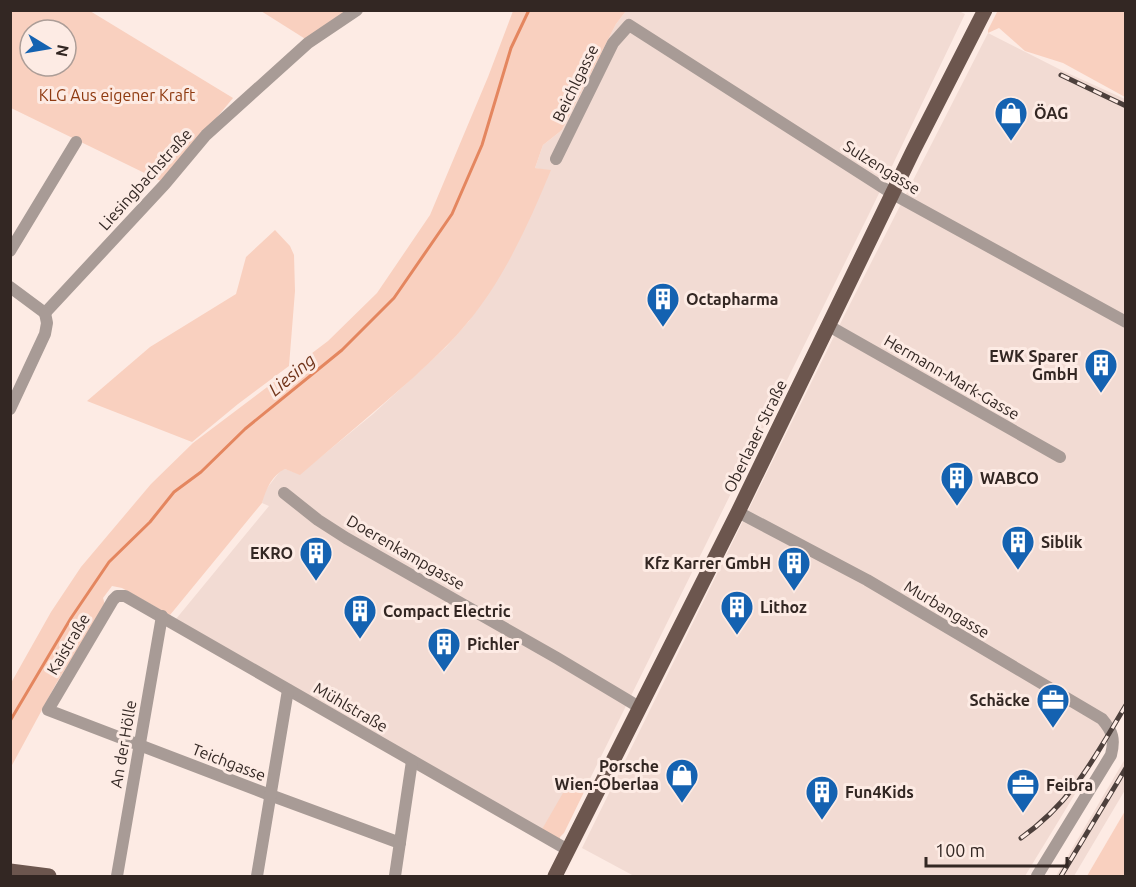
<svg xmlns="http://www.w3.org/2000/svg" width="1136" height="887" font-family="Ubuntu,sans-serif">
  <rect width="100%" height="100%" fill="#fdebe4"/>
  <!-- built -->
  <g fill="#f2dbd3">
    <path d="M957 10 965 14 870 212 582 795 568 786 542 830 176 619 269 506 262 503 264 492 281 470 285 469 300 474 373 414 446 347 469 321 550 171 535 168 543 145 562 130 616 24 626 11Z"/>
    <path d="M988 33 1063 71 1125 99 1124 113 1126 114 1125 712 1025 876H634L582 848 845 314Z"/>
    <path d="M1125 759V790L1074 876H1056Z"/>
  </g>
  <!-- green -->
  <g fill="#f9d0bf" fill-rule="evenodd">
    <path d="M998 10 1125 11V97L1063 63 1025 51 999 28 988 33V30Z"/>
    <path d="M10 11H90L233 98 163 182 11 108ZM30 30H66V66H30Z"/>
    <path d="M261 11H348L307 40Z"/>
    <path d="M513 11H626L616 24 562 130 543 145 535 168 551 170C529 223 505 277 468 322 452 342 433 359 414 377 377 410 338 442 300 475L285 469C272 475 266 489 262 503L170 615 122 588 112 586 103 598 105 605 56 684 11 767V683L51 612 81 567 151 484 193 443 328 341 377 293 430 215 488 77Z"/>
    <path d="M275 230 290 246 294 255 295 291 289 366 238 404 192 442 87 401 150 347 236 294 246 257Z"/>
    <path d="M567 786 585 790 564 833 560 837V839H557L541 831Z"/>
    <path d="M1125 811V876H1087Z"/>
  </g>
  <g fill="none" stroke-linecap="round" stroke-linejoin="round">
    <!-- stream -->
    <path stroke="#e4865f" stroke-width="3" d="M10 721 71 618 109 562 150 522 174 492 201 472 245 429 342 350 394 298 452 214 482 145 511 48 529 10"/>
    <!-- minor -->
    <g stroke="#a89b96" stroke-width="12">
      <path d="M556 159 613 43 629 25 893 194 1126 322"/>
      <path d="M10 251 76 142"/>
      <path d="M10 287 45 313"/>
      <path d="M45 313 165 184 206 135 308 43 357 10"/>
      <path d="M829 326 1060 457"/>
      <path d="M10 409 45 334 47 323 45 313"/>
      <path d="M284 493 318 520 346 538 557 658 639 707"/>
      <path d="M738 512 867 580 1102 719C1113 732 1115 739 1111 755L1037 876"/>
      <path d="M400 843 270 795 48 710 113 600 117 596H125L568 850"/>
      <path d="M117 876 162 616"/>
      <path d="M257 876 288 690"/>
      <path d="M395 876 412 761"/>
    </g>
    <!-- major -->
    <g stroke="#6c564e" stroke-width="15">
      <path d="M10 871 49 876"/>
      <path d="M555 876 738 512 913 151 985 10"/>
    </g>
    <!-- rail casing -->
    <g stroke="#4d403c" stroke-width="5">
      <g id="rail">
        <path d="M1061 75 1126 106"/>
        <path d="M1021 838C1073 801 1094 758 1126 705"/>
        <path d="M1061 876 1126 768"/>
      </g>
    </g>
    <!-- rail -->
    <use href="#rail" stroke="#fdebe4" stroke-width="3" stroke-dasharray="9" stroke-linecap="butt"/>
  </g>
  <!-- icons -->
  <defs>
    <g id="shop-pin" transform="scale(1.725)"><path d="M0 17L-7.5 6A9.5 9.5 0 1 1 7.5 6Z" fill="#1462b1" stroke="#fdebe4"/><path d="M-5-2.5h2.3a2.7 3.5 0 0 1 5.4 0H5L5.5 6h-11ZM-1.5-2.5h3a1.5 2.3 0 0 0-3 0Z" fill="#fff"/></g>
    <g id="building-pin" transform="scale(1.725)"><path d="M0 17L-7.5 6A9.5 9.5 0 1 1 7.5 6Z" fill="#1462b1" stroke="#fdebe4"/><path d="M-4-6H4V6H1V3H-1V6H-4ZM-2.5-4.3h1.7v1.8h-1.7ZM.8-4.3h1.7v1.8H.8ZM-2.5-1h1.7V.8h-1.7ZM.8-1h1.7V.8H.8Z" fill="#fff"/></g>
    <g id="office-pin" transform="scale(1.725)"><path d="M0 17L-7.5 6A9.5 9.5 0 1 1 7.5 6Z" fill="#1462b1" stroke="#fdebe4"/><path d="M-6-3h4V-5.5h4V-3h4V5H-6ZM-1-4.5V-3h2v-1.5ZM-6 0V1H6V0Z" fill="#fff"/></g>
  </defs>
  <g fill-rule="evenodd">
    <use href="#shop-pin" x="1011" y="113"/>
    <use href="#building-pin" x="663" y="299"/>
    <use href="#building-pin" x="1101" y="365"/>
    <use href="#building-pin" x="957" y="478"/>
    <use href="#building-pin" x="1018" y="542"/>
    <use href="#building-pin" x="316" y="553"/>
    <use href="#building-pin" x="794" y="563"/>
    <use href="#building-pin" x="737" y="607"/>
    <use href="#building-pin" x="360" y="611"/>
    <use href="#building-pin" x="444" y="644"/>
    <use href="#office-pin" x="1053" y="700"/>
    <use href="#shop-pin" x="682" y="775"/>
    <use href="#office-pin" x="1023" y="785"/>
    <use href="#building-pin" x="822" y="792"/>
  </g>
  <g text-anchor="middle" stroke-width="6" stroke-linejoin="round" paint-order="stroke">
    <!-- street labels -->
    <g font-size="16" fill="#332723" stroke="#fdebe4">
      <text transform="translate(575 83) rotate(-64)" y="6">Beichlgasse</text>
      <text transform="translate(882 167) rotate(32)" y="6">Sulzengasse</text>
      <text transform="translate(145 179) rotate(-48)" y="6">Liesingbachstraße</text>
      <text transform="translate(952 377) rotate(30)" y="6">Hermann-Mark-Gasse</text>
      <text transform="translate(755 436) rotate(-64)" y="6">Oberlaaer Straße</text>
      <text transform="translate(406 552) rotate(30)" y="6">Doerenkampgasse</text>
      <text transform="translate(947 609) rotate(31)" y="6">Murbangasse</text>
      <text transform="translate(68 644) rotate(-59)" y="6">Kaistraße</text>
      <text transform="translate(351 707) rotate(30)" y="6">Mühlstraße</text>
      <text transform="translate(123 744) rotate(-80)" y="6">An der Hölle</text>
      <text transform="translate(229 762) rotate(21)" y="6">Teichgasse</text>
    </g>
    <!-- park labels -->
    <g font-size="16" fill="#8f3a10" stroke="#fdebe4">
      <text x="117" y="101">KLG Aus eigener Kraft</text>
    </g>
    <!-- poi labels -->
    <g font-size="16" font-weight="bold" fill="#332723" stroke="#fdebe4" text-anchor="start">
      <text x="1034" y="119">ÖAG</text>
      <text x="686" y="305">Octapharma</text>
      <text x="1078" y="362" text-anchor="end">EWK Sparer<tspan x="1078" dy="18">GmbH</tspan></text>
      <text x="980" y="484">WABCO</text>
      <text x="1041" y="548">Siblik</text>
      <text x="293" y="559" text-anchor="end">EKRO</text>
      <text x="771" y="569" text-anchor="end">Kfz Karrer GmbH</text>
      <text x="760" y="613">Lithoz</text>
      <text x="383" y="617">Compact Electric</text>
      <text x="467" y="650">Pichler</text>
      <text x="1030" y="706" text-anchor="end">Schäcke</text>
      <text x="659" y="772" text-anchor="end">Porsche<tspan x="659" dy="18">Wien-Oberlaa</tspan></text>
      <text x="1046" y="791">Feibra</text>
      <text x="845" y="798">Fun4Kids</text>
    </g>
    <!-- water labels -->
    <g font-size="18" font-style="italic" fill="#71341a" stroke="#fdebe4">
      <text transform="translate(292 375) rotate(-40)" y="6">Liesing</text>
    </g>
  </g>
  <!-- border -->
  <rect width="1136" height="887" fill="none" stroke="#332723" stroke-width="24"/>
  <!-- north arrow -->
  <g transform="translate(48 48) rotate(101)"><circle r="28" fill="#fdebe4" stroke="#ac9d97" stroke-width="1.5"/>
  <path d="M0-4.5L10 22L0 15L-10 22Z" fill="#1462b1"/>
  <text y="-9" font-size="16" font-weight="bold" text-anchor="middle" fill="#332723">N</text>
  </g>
  <!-- scale -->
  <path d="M926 857v9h141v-9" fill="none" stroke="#332723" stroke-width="3"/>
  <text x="935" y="857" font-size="18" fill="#332723" stroke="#fdebe4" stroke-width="4.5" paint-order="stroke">100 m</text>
</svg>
